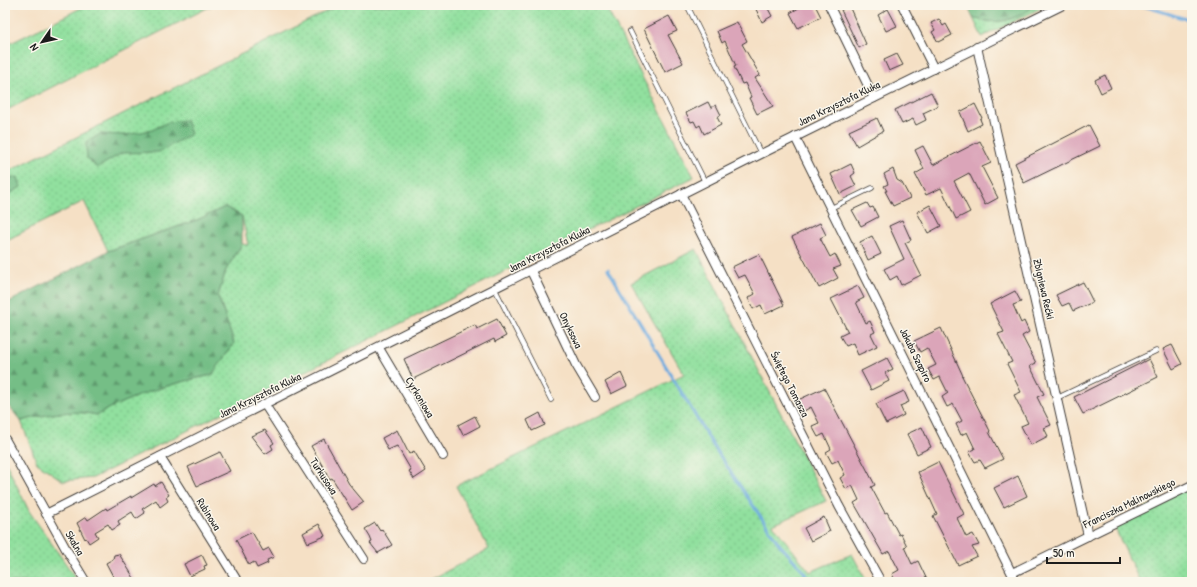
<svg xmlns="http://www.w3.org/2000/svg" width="1197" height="587" font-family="'Patrick Hand',sans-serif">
  <defs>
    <pattern id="grass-dots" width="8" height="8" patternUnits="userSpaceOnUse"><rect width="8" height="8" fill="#91e09f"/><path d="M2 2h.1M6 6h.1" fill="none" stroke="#7cc088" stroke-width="1.8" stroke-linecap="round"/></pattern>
    <pattern id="forest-firs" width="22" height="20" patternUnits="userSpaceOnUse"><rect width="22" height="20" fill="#74be86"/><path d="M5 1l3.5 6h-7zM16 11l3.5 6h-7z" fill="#5e9a6d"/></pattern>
  </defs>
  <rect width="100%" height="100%" fill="#fbf7ec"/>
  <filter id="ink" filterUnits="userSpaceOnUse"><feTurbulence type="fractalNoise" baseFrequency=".025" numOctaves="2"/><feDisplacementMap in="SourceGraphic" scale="8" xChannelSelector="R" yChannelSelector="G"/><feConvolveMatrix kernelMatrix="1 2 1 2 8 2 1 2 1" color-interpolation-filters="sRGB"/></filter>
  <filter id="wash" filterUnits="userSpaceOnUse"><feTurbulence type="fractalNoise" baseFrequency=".012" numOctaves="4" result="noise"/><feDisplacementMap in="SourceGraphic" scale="16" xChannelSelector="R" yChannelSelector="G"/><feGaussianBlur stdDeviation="0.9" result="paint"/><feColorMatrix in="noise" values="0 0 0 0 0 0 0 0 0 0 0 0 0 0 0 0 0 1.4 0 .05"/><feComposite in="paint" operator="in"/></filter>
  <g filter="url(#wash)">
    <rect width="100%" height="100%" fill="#f5e0c5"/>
    <!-- grass -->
    <g fill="url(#grass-dots)" stroke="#567e5e">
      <path d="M87 5H213L5 111V46Z"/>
      <path d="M339 5H605L694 177 93 478 63 481 37 463 21 421C49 414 69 409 97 415 133 395 172 383 212 375L234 343 218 296 226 270 242 244 248 245 242 216 225 207 197 220 108 251 84 201 5 241V173Z"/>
      <path d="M1037 5H1047L982 37 973 18C1000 26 1014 20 1037 5Z"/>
      <path d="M696 249 826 501 773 525 810 572 852 554 867 582H426L489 549 456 486 684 374 631 283Z"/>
      <path d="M5 461 29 511 75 577 64 582H5Z"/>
      <path d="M1192 485V582H1140L1113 524Z"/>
    </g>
    <!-- forest -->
    <g fill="url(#forest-firs)" stroke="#486d51">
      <path d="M967 5H1037C1014 20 999 26 973 18Z"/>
      <path d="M186 120 191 134 159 152 122 153 97 168 87 158 86 143 100 134 125 135 152 130 168 122Z"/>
      <path d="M18 177 21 187 5 197V179Z"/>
      <path d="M225 207 242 216V244L226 270 218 296 234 343 212 375C172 383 133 395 97 415 69 409 49 414 21 421L5 402V304L108 251 197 220Z"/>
    </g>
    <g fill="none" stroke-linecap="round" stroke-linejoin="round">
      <!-- stream -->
      <g stroke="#6caadf" stroke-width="3">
        <path d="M1141 5 1192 21"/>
        <path d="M608 269 714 447 779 544 802 569 810 582"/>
      </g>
    </g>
    <g id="blocks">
      <!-- building -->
      <g fill="#dba5b9">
        <path d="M754 5H766L772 16 762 22Z"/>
        <path d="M804 5H815L821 17 798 28 790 13Z"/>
        <path d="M849 6 866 44 859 48 841 10Z"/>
        <path d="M888 9 897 26 886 31 878 15Z"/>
        <path d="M669 16 677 31 668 35 683 63 665 72 644 29Z"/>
        <path d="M939 19 943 26 946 24 952 35 938 42 932 32 935 30 931 23Z"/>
        <path d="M737 22 747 41 742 44 760 75 755 78 773 106 757 114 749 98 751 97 745 83 742 84 734 67 736 66 725 41 722 43 717 31Z"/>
        <path d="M897 54 903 65 889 71 884 60Z"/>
        <path d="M1105 75 1111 88 1101 93 1095 80Z"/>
        <path d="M931 92 938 106 923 113 926 120 916 125 913 119 902 124 895 110Z"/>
        <path d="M708 102 711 108 716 105 721 115 717 117 721 125 704 134 700 125 697 127 694 121 691 122 686 113Z"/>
        <path d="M975 104 982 118 980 119 982 124 968 131 960 112Z"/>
        <path d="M877 118 883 131 857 146 849 131Z"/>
        <path d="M1089 125 1100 146 1024 183 1015 163Z"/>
        <path d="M980 141 991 163 982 167 998 198 985 205 969 173 954 181 970 212 956 219 941 188 926 195 915 174 924 169 915 150 923 146 933 165Z"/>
        <path d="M851 164 855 173 851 176 856 186 840 194 831 174Z"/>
        <path d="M893 169 897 180 902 183 910 198 893 206 885 191H887L884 186 888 184 884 174Z"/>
        <path d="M867 203 870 208 873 207 878 217 861 226 852 210Z"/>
        <path d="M930 205 941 226 928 233 917 212Z"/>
        <path d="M902 220 911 240 905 243 921 275 901 285 897 276 890 280 884 269 904 259 889 226Z"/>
        <path d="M820 223 826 235 820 238 830 257 835 254 841 266 833 269 838 278 819 288 792 237Z"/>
        <path d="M872 236 881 254 868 260 860 242Z"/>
        <path d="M759 254 784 305 765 314 761 305 753 309 748 298 755 294 745 275 738 278 732 267Z"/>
        <path d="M1083 282 1093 302 1073 311 1069 303 1062 306 1056 295Z"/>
        <path d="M858 286 864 298 856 302 866 323 870 321 875 332 871 334 877 346 858 355 853 343 846 346 840 336 848 332 831 299Z"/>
        <path d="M1015 291 1021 302 1013 305 1021 323 1024 321 1029 332 1022 336 1036 363 1030 366 1044 394 1037 397 1051 425 1044 428 1048 436 1031 445 1021 426 1028 423 1014 395 1021 392 1007 364 1012 362 998 334 1004 332 990 304Z"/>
        <path d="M497 319 506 336 495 342 494 339 413 379 404 359 475 325 477 329Z"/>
        <path d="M941 328 963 376H962L990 431 989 432 1003 459 985 468 980 460 975 462 969 452 975 449 967 432 961 435 956 424 962 421 953 404 947 407 942 397 948 393 940 377 934 380 928 369 936 365 927 348 920 352 914 341Z"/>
        <path d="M1172 345 1182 364 1173 369 1163 349Z"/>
        <path d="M887 358 893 369 885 373 889 381 871 390 861 371Z"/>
        <path d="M1149 359 1158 377 1083 414 1074 397Z"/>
        <path d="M621 373 627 386 611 394 605 382Z"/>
        <path d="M824 388 875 485 871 487 885 513 887 512 899 535 901 534 907 546 904 547 912 564 918 561 928 582H896L892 574 899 570 889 551 883 554 854 503 859 500 852 485 846 489 840 478 845 475 838 460 832 463 826 452 831 449 824 434 818 437 812 426 819 423 811 407 804 411 798 400Z"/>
        <path d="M904 391 909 402 900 406 904 415 886 424 876 404Z"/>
        <path d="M540 413 545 425 532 431 527 420Z"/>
        <path d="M475 416 480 426 463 435 458 425Z"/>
        <path d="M922 427 931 447 917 454 907 434Z"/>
        <path d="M265 430 274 443 271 445 273 449 265 454 251 436Z"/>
        <path d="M397 430 409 454 414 451 426 471 414 479 409 471 411 470 397 446 388 450 382 438Z"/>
        <path d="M324 439 349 484 364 502 352 510 332 478 330 479 311 446Z"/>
        <path d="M220 452 230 471 197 486 188 467Z"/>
        <path d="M938 462 964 514 957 518 966 537 973 534 979 545 972 547 977 556 958 565 933 516 937 514 918 472Z"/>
        <path d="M1018 476 1027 496 1004 507 994 488Z"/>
        <path d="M161 482 169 495 166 497 168 501 160 507 156 500 142 509 145 513 136 519 132 512 118 521 120 525 112 530 108 524 95 532 98 537 89 543 86 538 85 539 77 523 86 517 88 520 106 508 107 510 131 496V498L154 484 155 486Z"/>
        <path d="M824 517 830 531 811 541 804 528Z"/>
        <path d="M375 523 380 531 382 529 392 545 378 553 370 543 372 542 370 537 365 529Z"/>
        <path d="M319 524 325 536 308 543 303 533Z"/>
        <path d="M252 532 263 551 269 548 274 557 267 560 268 563 257 568 254 562 249 565 236 540Z"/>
        <path d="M119 554 134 578 127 582H116L106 563 113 559 114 555Z"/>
        <path d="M202 555 207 565 204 566 205 569 190 576 184 564Z"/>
      </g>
    </g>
  </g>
  <g filter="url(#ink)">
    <use href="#blocks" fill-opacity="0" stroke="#3d3935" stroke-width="1"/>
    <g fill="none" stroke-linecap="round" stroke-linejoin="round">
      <!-- service casing -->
      <g stroke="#3d3935" stroke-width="5.5">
        <g id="service">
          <path d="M687 5 761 154"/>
          <path d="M630 31 705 182"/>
          <path d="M831 208 872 188"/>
          <path d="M495 289 551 400"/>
          <path d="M1057 398 1156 351"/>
        </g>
      </g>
      <!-- minor casing -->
      <g stroke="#3d3935" stroke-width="10">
        <g id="minor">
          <path d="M829 5 874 98"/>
          <path d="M902 5 934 69"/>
          <path d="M977 47 1088 536"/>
          <path d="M795 137 1016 582"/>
          <path d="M681 194 839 506 881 582"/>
          <path d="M531 271 576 365 595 397"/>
          <path d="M379 348 443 456"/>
          <path d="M265 405 364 559"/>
          <path d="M5 439 66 549 86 582"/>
          <path d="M160 457 238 582"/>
          <path d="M46 514 761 154 1063 5"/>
          <path d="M1012 573 1192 485"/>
        </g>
      </g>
      <!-- service -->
      <use href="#service" stroke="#fff" stroke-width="4"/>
      <!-- minor -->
      <use href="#minor" stroke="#fff" stroke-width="8"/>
    </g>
  </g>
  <g text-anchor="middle" stroke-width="3" stroke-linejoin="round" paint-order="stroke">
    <!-- street labels -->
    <g font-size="11" fill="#1c1c1c" stroke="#fbf7ec">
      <text transform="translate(839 103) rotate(-26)" y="4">Jana Krzysztofa Kluka</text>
      <text transform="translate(549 249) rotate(-27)" y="4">Jana Krzysztofa Kluka</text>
      <text transform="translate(1044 289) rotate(77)" y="4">Zbigniewa Rećki</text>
      <text transform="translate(571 330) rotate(64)" y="4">Onyksowa</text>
      <text transform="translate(916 355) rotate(64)" y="4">Jakuba Szapiro</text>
      <text transform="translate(790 384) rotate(63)" y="4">Świętego Tomasza</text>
      <text transform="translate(260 395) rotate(-26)" y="4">Jana Krzysztofa Kluka</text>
      <text transform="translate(420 397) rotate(59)" y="4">Cyrkoniowa</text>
      <text transform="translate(324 476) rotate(57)" y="4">Turkusowa</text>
      <text transform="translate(1129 503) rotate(-26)" y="4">Franciszka Malinowskiego</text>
      <text transform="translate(209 514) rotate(58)" y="4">Rubinowa</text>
      <text transform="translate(75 543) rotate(60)" y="4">Skalna</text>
    </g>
  </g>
  <!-- margin -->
  <rect width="1197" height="587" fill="none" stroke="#fbf7ec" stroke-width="20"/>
  <!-- north arrow -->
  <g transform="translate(42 42) rotate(236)" stroke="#fbf7ec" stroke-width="3" paint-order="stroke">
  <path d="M0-3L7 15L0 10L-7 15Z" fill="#1c1c1c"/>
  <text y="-6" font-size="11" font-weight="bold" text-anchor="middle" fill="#1c1c1c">N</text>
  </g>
  <!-- scale -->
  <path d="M1047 557v6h73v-6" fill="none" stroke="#1c1c1c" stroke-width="2"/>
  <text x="1053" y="557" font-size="12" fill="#1c1c1c" stroke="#fbf7ec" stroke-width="3" paint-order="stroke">50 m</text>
</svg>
